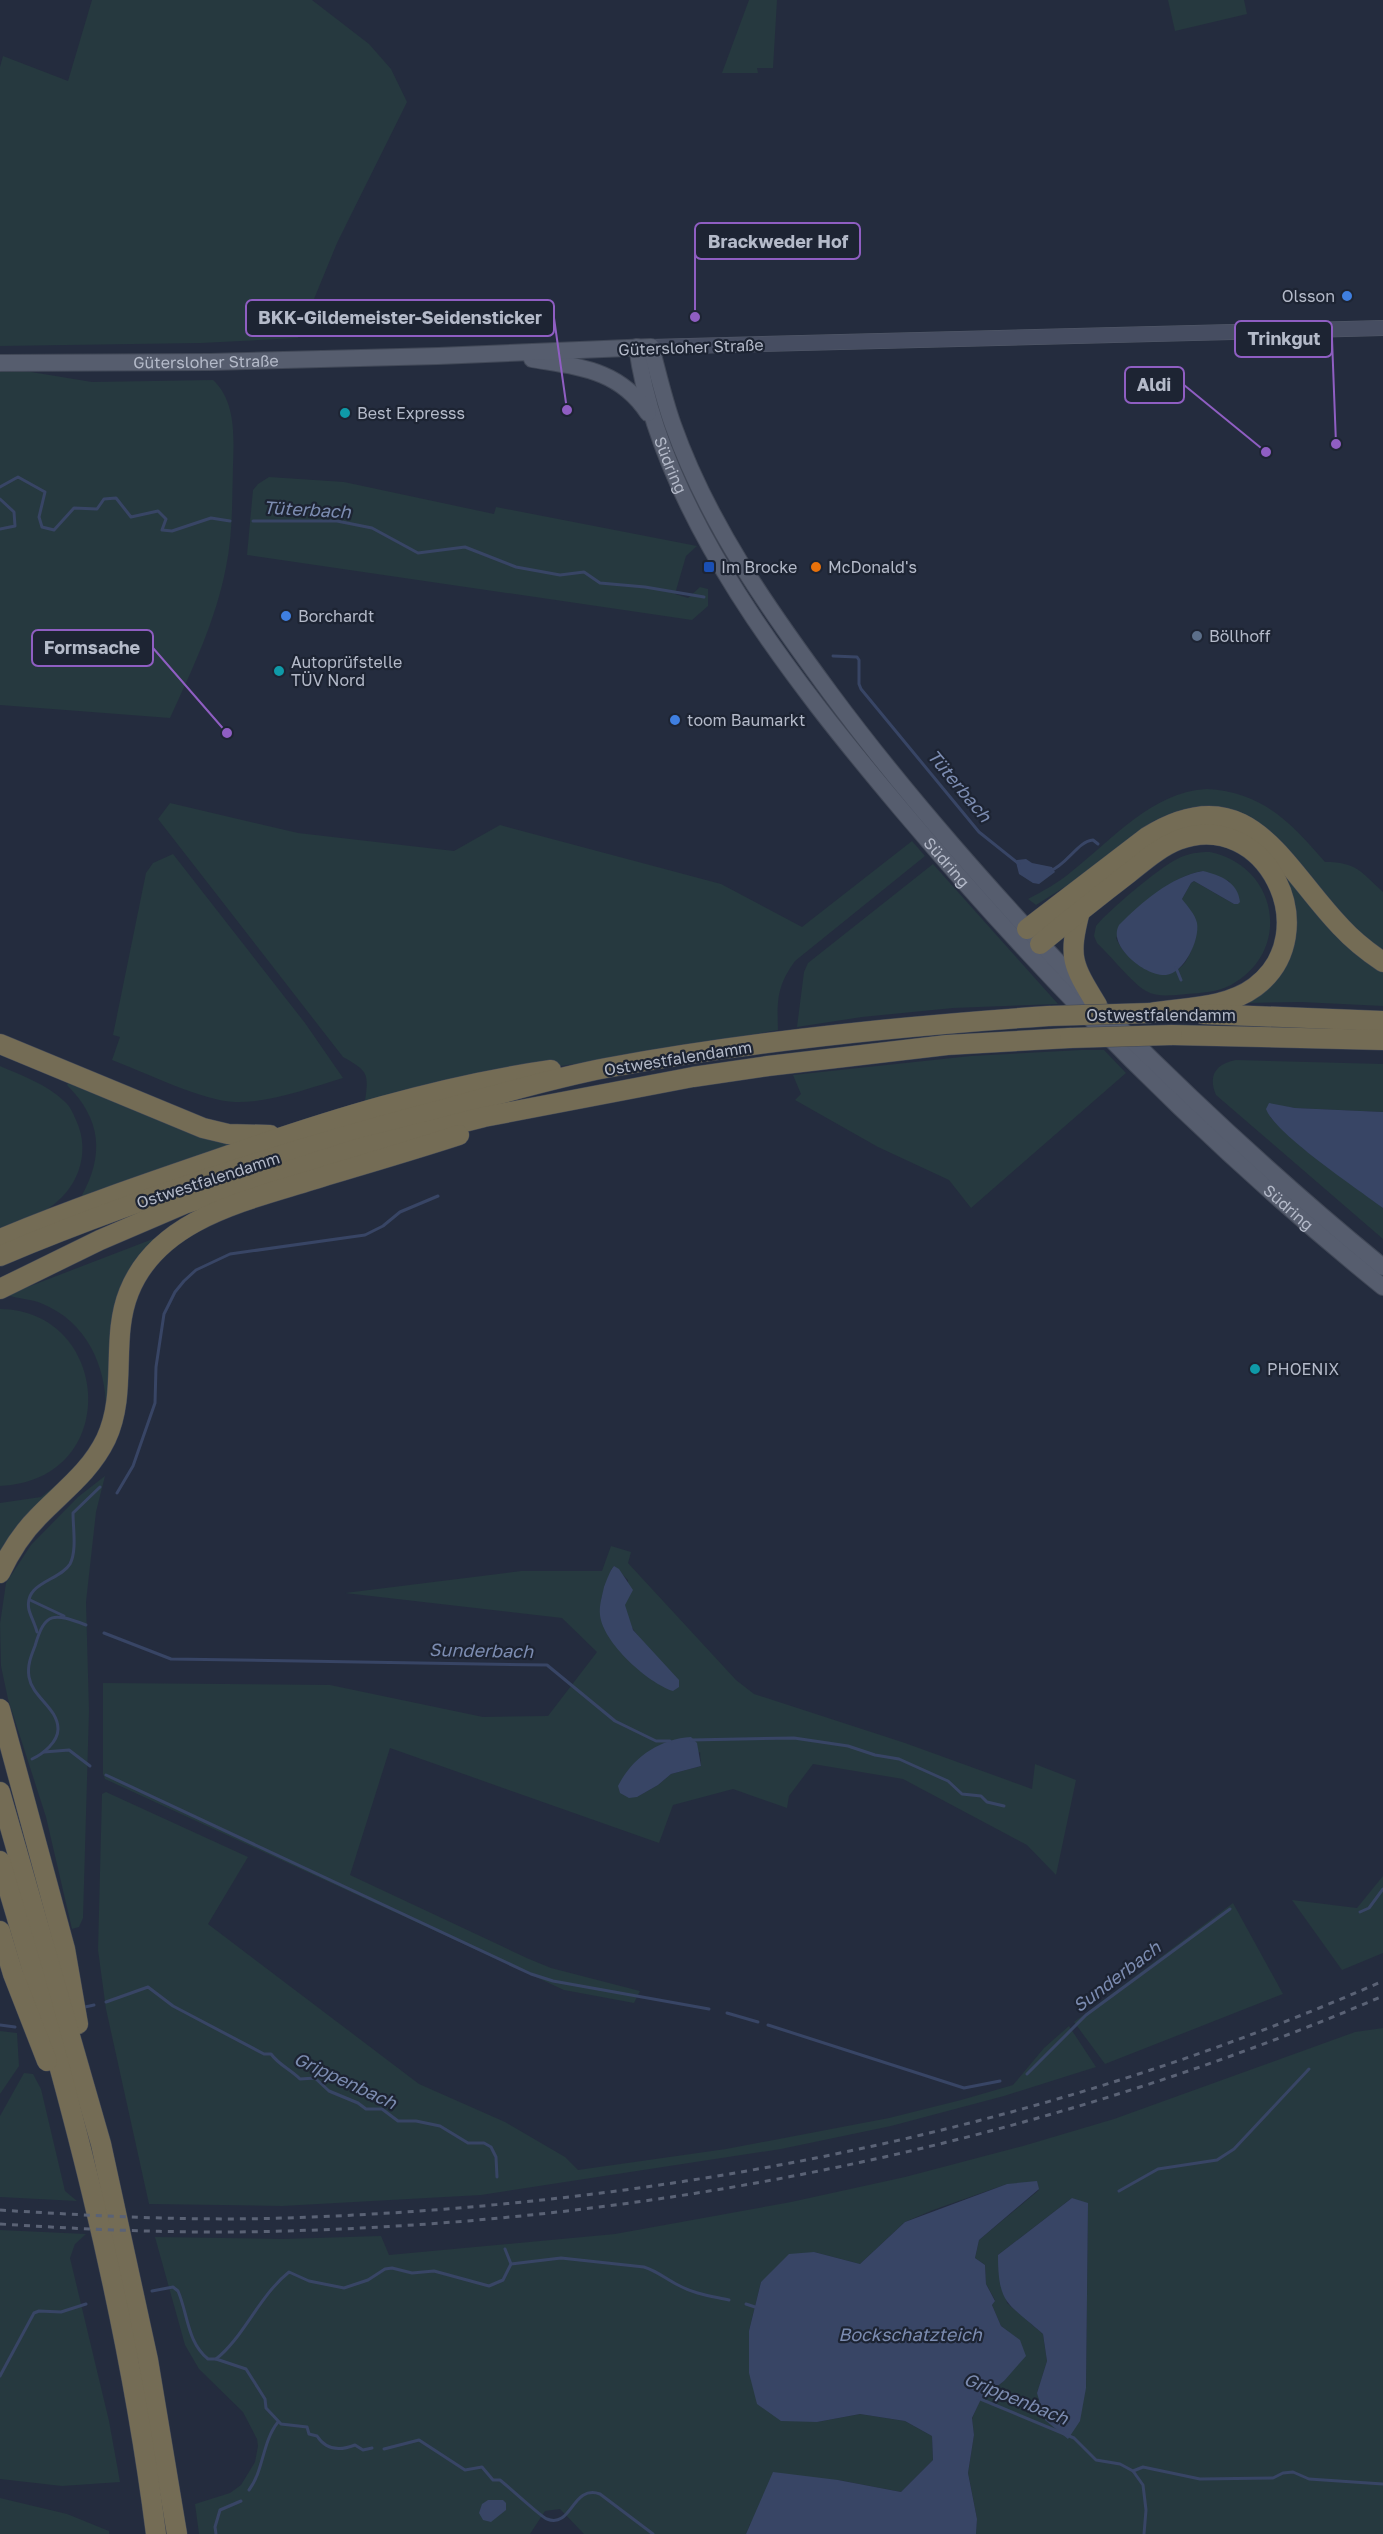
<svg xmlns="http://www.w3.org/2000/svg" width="1383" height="2534" font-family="'Golos Text',sans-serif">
  <rect width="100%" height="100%" fill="#242c3e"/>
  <!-- green -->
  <g fill="#26393f" fill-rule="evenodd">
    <path d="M92 0H312L369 44 391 69 407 102 337 243 298 338 201 343 0 346V67L3 56 68 81Z"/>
    <path d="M749 0H777L773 68H757L758 73H722Z"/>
    <path d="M1168 0H1244L1247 14 1175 31Z"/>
    <path d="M0 371H25L92 382 213 380C236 401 234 437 233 466 232 500 233 534 226 567 216 620 192 670 170 718L0 705Z"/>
    <path d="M269 477 344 482 494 514 496 507 697 546 686 556 675 594 688 598 700 587 708 589V606L692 620 247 555 253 490 258 484Z"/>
    <path d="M1207 789C1263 792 1291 823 1325 862 1357 862 1361 872 1383 892V953C1365 938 1348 923 1333 905 1280 841 1243 773 1150 823L1079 878 1036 905 1028 899C1043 891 1058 883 1071 872 1112 840 1151 792 1207 789Z"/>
    <path d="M170 803 298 833 454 851 500 825 721 884 802 927 912 841 925 856 795 961C777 986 777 1000 778 1030L624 1057 434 1084 365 1101C369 1073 368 1071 343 1057L158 819Z"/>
    <path d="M1210 852C1278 866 1293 951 1231 985 1218 992 1201 993 1187 994 1174 995 1158 998 1146 991 1132 983 1110 955 1097 943L1094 936 1096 926C1110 909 1159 868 1177 859 1188 853 1199 852 1210 852ZM1202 871 1229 881 1234 904 1194 881 1191 883 1182 899 1197 929C1195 941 1189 965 1176 970 1153 981 1125 959 1116 938 1140 909 1163 879 1202 871Z"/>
    <path d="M173 854 305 1023 343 1078C309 1088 271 1103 235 1102 203 1101 144 1072 112 1060L120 1037 113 1035 146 873 153 863Z"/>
    <path d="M933 864 1058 1004 953 1008 862 1017 797 1027 804 972 808 963Z"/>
    <path d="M1277 866 1362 956 1383 972V1006L1301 1002 1248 1003 1272 983 1283 967Z"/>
    <path d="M1081 1050H1104L1126 1073 971 1208 949 1180 878 1147 795 1100 801 1094 793 1075 971 1056Z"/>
    <path d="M1236 1060 1383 1064V1112L1295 1108 1274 1105 1270 1117 1304 1149 1383 1208V1239L1216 1095C1208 1076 1215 1064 1236 1060Z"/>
    <path d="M0 1066C23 1076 46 1084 64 1101 70 1106 73 1113 76 1120 92 1154 77 1191 46 1210 32 1219 15 1224 0 1231Z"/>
    <path d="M68 1083 179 1128 235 1144 81 1197C105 1155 101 1119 67 1085Z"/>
    <path d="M158 1237 143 1256 106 1409C106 1365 86 1322 43 1304 32 1299 19 1299 7 1295Z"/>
    <path d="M0 1309C111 1310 124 1480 0 1486Z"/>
    <path d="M105 1476 96 1512 86 1602 89 1711 83 1918 79 1927 72 1929 46 1817 8 1699 1 1666 0 1624 6 1583 31 1545 78 1497Z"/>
    <path d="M60 1482 0 1557V1503L41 1497Z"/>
    <path d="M611 1546 631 1552 628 1563 736 1680 754 1694 905 1743 1032 1789 1035 1764 1076 1780 1056 1875 1027 1845 903 1779 813 1764 789 1796 787 1808 733 1789 673 1805 659 1843 390 1748 350 1875 529 1959 551 1968 640 1991 634 2003 564 1990 105 1779 103 1774V1683L330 1685 483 1717 548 1716 597 1652 562 1618 345 1593 521 1571H602ZM614 1566 628 1580C628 1589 626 1597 625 1605 624 1620 636 1634 645 1644L601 1599 611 1570ZM700 1752 701 1766 671 1774 658 1785 637 1797Z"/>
    <path d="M106 1792 248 1857 208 1924 419 2084 505 2122 565 2157 578 2170 726 2149 889 2118 961 2100 1013 2085 1044 2048 1069 2026 1096 2067 1004 2096 891 2126 781 2149 481 2195 282 2206 149 2204 106 2009 98 1950 102 1794Z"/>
    <path d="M1383 1876V1953L1342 1970 1292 1900 1357 1908Z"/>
    <path d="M1233 1903 1283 1994 1105 2064 1074 2022Z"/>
    <path d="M1383 2028V2534H976L977 2519 968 2473 974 2435 972 2419 980 2399 1004 2381 1019 2340 1001 2326 992 2305 995 2300 986 2284 985 2265 975 2258 979 2240 1039 2190 1007 2184 933 2210 905 2222 860 2264 814 2252 761 2282 749 2331V2373L817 2422 860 2414 905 2421 932 2436 933 2460 901 2492 838 2480 750 2524 746 2534H584L560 2509 545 2511 530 2534H199L195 2504 230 2493 241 2485 255 2462 258 2446 257 2439 243 2412 199 2369 185 2345 155 2237 282 2239 381 2236 389 2255 615 2234 791 2202 905 2177 1023 2146 1114 2119 1355 2032ZM1072 2198 1088 2204 1086 2388 1037 2393 1047 2361 1043 2334 1007 2303 998 2255Z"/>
    <path d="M0 2031 17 2033 19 2066 0 2094Z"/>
    <path d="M24 2073 33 2074 41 2089 65 2191 77 2201 0 2197V2116Z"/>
    <path d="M0 2230 86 2234 75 2244 70 2258 109 2421 120 2482 62 2486 0 2479Z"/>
    <path d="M0 2498 67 2514 109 2531V2534H0Z"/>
  </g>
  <!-- water -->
  <g fill="#384565">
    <path d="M1026 859 1032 863 1052 867 1055 872 1039 884 1033 883 1019 874 1016 862 1017 860Z"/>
    <path d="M1203 871C1220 875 1238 882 1240 902L1238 904H1234L1194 881 1191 883 1182 899C1188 907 1195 914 1197 923 1200 940 1184 973 1166 975 1146 977 1107 946 1119 925 1142 902 1170 877 1203 871Z"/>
    <path d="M1269 1103 1295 1108 1383 1112V1208C1358 1189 1275 1134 1266 1109Z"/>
    <path d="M614 1566 619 1569 633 1590 625 1605 633 1630 679 1680V1687L673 1691C648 1683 603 1643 600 1615 599 1606 602 1596 604 1587 607 1580 609 1572 614 1566Z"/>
    <path d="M691 1737 697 1743 701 1766 671 1774 658 1785 637 1797 629 1798 620 1793 618 1786C632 1758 659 1739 691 1737Z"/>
    <path d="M1037 2181 1039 2189 979 2240 975 2258 985 2265 986 2284 995 2301 992 2305 1001 2326 1020 2340 1026 2356 1004 2381 981 2399 972 2418 974 2435 968 2473 977 2519 976 2534H746L773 2472 838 2480 901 2492 933 2460 932 2436 905 2421 860 2414 817 2422 781 2421 757 2404 749 2373V2331L761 2282 789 2254 814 2252 860 2264 905 2222 1007 2184Z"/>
    <path d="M1072 2198 1088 2203 1086 2388 1080 2421 1068 2439 1045 2420 1037 2393 1047 2361 1043 2334C1008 2303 998 2305 998 2255Z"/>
    <path d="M488 2500H503L506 2503V2510L491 2522 483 2520 479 2513 482 2504Z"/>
  </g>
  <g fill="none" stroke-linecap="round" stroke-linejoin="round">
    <!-- stream -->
    <g stroke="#384565" stroke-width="3">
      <path d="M0 487 18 477 45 492 39 517 42 527 54 530 74 508 97 509 104 499 116 498 131 517 158 511 166 519 162 530 172 531 211 518 230 521"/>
      <path d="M0 499 14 512 15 526 0 529"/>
      <path d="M253 521H337L372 528 418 553 465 547 516 567 560 575 584 572 600 583 645 587 704 597"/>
      <path d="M833 656 857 657 859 660V684L861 689 979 832 1019 864"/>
      <path d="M1050 871C1067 865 1078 841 1093 840L1098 844"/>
      <path d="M1176 968 1181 980"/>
      <path d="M117 1493 133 1466 155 1403 156 1367 164 1314 175 1292 184 1281 196 1270 230 1254 365 1235 383 1226 400 1212 438 1196"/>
      <path d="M30 1600 64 1616"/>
      <path d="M37 1632C35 1624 31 1617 29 1610 23 1582 60 1581 70 1564 77 1551 73 1528 73 1513L100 1487"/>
      <path d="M104 1633 171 1659 547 1665 615 1721 656 1741H670"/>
      <path d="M691 1740 794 1738 848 1746 875 1755 899 1759 948 1781 962 1794 981 1796 987 1802 1004 1806"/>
      <path d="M44 1752 69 1750 90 1766"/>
      <path d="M32 1759C43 1754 58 1742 58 1729 58 1708 32 1697 29 1677 27 1666 31 1656 35 1646 45 1611 54 1613 86 1625"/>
      <path d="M106 1775 531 1974 553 1981 709 2009"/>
      <path d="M1360 1912 1369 1908 1383 1889"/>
      <path d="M106 2002 148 1987 173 2006 264 2054H271C279 2065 290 2069 300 2079L315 2078 329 2091 358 2103 366 2109H382L398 2121H416L440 2126 468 2143H484L491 2147 496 2157 497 2177"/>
      <path d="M85 2007 94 2005"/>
      <path d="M727 2013 758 2022"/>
      <path d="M0 2025 15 2027"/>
      <path d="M768 2025 964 2088 1000 2081"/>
      <path d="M1027 2074 1086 2015 1230 1909"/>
      <path d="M1119 2191 1158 2169 1217 2160 1234 2149 1309 2069"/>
      <path d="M505 2249 511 2264 561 2258 644 2267C657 2271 666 2279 678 2285 694 2294 711 2296 729 2300"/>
      <path d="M152 2291 173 2287 178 2291C188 2314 187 2342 208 2359H216L246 2369 265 2399 266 2408 281 2424 307 2427 309 2434 317 2436C326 2450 340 2451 355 2445L363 2450 372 2448"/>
      <path d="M746 2304 755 2307"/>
      <path d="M216 2359C244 2337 259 2296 289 2272L309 2281 344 2288 368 2280 385 2269 392 2268 412 2273 434 2271 489 2286 503 2280 511 2264"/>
      <path d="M0 2376 34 2313 39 2311 61 2312 86 2304"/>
      <path d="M978 2398 1074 2438 1096 2460 1120 2464 1133 2471 1143 2485 1146 2510 1144 2534"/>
      <path d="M384 2449 419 2440 465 2470 482 2467 493 2480H500C508 2486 542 2518 547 2519 572 2529 572 2484 600 2494L653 2534"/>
      <path d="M1133 2471 1143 2467 1200 2479 1273 2478 1283 2473 1293 2472 1309 2479 1383 2484"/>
      <path d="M249 2490C264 2470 262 2442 278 2422"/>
      <path d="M216 2534 215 2527 220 2510 241 2501"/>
    </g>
    <!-- secondary casing -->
    <g stroke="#535a69" stroke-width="16">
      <path id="secondary" d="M651 347 1383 328"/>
    </g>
    <!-- primary casing -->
    <g stroke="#414857" stroke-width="18">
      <g id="primary">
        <path id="s1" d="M637 347C660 514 795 683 901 809 1049 984 1205 1143 1383 1287"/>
        <path d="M532 359C578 367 619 369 648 413"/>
        <path id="s2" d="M0 363 210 362 438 356 651 347C658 373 664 400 673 425 708 524 769 610 831 694 908 798 995 895 1084 990"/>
        <path d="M1101 1009C1191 1100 1284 1186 1383 1267"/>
      </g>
    </g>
    <!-- highway casing -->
    <g stroke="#404756" stroke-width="21">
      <g id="highway">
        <path d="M1080 911C1068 958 1072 964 1097 1005"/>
        <path d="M1027 929 1147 837C1248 774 1282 866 1341 927 1353 940 1368 952 1383 962"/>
        <path d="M1040 944C1069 920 1099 896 1129 873 1144 861 1160 847 1178 840 1266 807 1327 933 1255 987 1225 1009 1184 1007 1150 1013"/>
        <path d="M1203 1014 1383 1021"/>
        <path d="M1172 1035 1383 1040"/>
        <path d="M0 1044 203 1128 228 1134 270 1135"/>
        <path d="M0 1239C72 1209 145 1184 218 1159 326 1121 437 1086 551 1070"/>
        <path d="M0 1256C140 1197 286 1151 433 1112 490 1097 548 1079 606 1068 752 1041 901 1026 1049 1016"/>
        <path d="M0 1289 100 1240 184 1204 357 1149 484 1117 693 1077 768 1066 947 1045 1070 1038"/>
        <path d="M0 1573C10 1552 22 1533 38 1517 63 1491 90 1472 106 1439 128 1392 110 1339 129 1292 158 1219 245 1201 312 1180 361 1165 410 1151 459 1135"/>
        <path d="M0 1709 65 1949 78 2024"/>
        <path d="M0 1792 101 2144 148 2360 177 2534"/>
        <path d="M0 1861C67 2082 127 2305 156 2534"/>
        <path d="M0 1931 13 1974 47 2061"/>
      </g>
    </g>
    <!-- secondary -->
    <use href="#secondary" stroke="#464d61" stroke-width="15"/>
    <!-- primary -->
    <use href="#primary" stroke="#565d6e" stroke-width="16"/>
    <!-- highway -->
    <use href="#highway" stroke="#746c55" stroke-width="20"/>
    <!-- rail -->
    <g stroke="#5a6275" stroke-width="3" stroke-dasharray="6 6" stroke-linecap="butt">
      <path d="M0 2210C94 2216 190 2221 284 2218 661 2206 1037 2133 1383 1981"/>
      <path d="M0 2224C95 2230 189 2234 284 2231 662 2221 1035 2145 1383 1996"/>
    </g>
    <!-- highway-bridge casing -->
    <g stroke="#404756" stroke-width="21" stroke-linecap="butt">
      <g id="highway-bridge">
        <path d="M1049 1016 1150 1013"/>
        <path d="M1070 1038 1172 1035"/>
      </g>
    </g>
    <!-- highway-bridge -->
    <use href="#highway-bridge" stroke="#746c55" stroke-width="20"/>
  </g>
  <!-- markers -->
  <g fill="#3f7fe0" stroke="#1d2433" stroke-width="2">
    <circle cx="1347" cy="296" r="6"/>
    <circle cx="286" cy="616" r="6"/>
    <circle cx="675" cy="720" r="6"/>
  </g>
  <g fill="#0f9aa8" stroke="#1d2433" stroke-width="2">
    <circle cx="345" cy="413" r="6"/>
    <circle cx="279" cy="671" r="6"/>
    <circle cx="1255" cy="1369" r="6"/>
  </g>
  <rect fill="#1a4fb4" stroke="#1d2433" stroke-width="2" x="703" y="561" width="12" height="12" rx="3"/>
  <circle fill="#e8710a" stroke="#1d2433" stroke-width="2" cx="816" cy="567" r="6"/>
  <circle fill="#5c6f8a" stroke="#1d2433" stroke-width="2" cx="1197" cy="636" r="6"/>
  <g text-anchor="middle" stroke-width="4.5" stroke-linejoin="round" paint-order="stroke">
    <!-- poi labels -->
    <g font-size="16" fill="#b4bac9" stroke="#1d2433" text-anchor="start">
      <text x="1335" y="302" text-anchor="end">Olsson</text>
      <text x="357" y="419">Best Expresss</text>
      <text x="721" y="573">Im Brocke</text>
      <text x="828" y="573">McDonald's</text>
      <text x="298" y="622">Borchardt</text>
      <text x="1209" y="642">Böllhoff</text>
      <text x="291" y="668">Autoprüfstelle<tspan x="291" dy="18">TÜV Nord</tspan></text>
      <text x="687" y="726">toom Baumarkt</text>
      <text x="1267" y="1375">PHOENIX</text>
    </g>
    <!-- street labels -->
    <g font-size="16" fill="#b4bac9" stroke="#1d2433">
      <text transform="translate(691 347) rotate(-2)" y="6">Gütersloher Straße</text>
      <text dy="6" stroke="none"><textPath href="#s2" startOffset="206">Gütersloher Straße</textPath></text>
      <text dy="6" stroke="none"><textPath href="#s1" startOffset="123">Südring</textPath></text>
      <text dy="6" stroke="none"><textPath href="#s1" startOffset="609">Südring</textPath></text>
      <text x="1161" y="1021">Ostwestfalendamm</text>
      <text transform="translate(678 1058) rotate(-9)" y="6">Ostwestfalendamm</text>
      <text transform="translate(208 1180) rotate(-18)" y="6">Ostwestfalendamm</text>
      <text dy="6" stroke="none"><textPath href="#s1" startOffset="1095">Südring</textPath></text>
    </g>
    <!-- water labels -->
    <g font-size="18" font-style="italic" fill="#7c8cb1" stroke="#1d2433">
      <text transform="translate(307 510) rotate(3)" y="6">Tüterbach</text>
      <text transform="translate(959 786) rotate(50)" y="6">Tüterbach</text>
      <text transform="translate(481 1651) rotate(1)" y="6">Sunderbach</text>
      <text transform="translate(1117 1977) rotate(-37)" y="6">Sunderbach</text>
      <text transform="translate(345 2081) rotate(25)" y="6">Grippenbach</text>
      <text x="910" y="2341">Bockschatzteich</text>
      <text transform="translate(1016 2399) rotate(22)" y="6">Grippenbach</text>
    </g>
  </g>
  <!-- callouts -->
  <path fill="none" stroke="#8f5ec2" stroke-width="2" d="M695 317L695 241M567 410L554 318M1336 444L1332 339M1266 452L1184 385M227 733L153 648"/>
  <g fill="#8f5ec2" stroke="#1d2433" stroke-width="2">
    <circle cx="695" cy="317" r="6"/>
    <circle cx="567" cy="410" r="6"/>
    <circle cx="1336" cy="444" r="6"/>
    <circle cx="1266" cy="452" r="6"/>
    <circle cx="227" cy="733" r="6"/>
  </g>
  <g fill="#1d2433" stroke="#8f5ec2" stroke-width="2">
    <rect x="695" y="223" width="165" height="36" rx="6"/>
    <rect x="246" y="300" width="308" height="36" rx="6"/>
    <rect x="1235" y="321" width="97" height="36" rx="6"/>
    <rect x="1125" y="367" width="59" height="36" rx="6"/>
    <rect x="32" y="630" width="121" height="36" rx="6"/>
  </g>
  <g font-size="18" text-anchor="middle" font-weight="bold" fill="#b4bac9">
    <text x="778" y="248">Brackweder Hof</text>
    <text x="400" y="324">BKK-Gildemeister-Seidensticker</text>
    <text x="1284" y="345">Trinkgut</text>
    <text x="1154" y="391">Aldi</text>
    <text x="92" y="654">Formsache</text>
  </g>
</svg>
